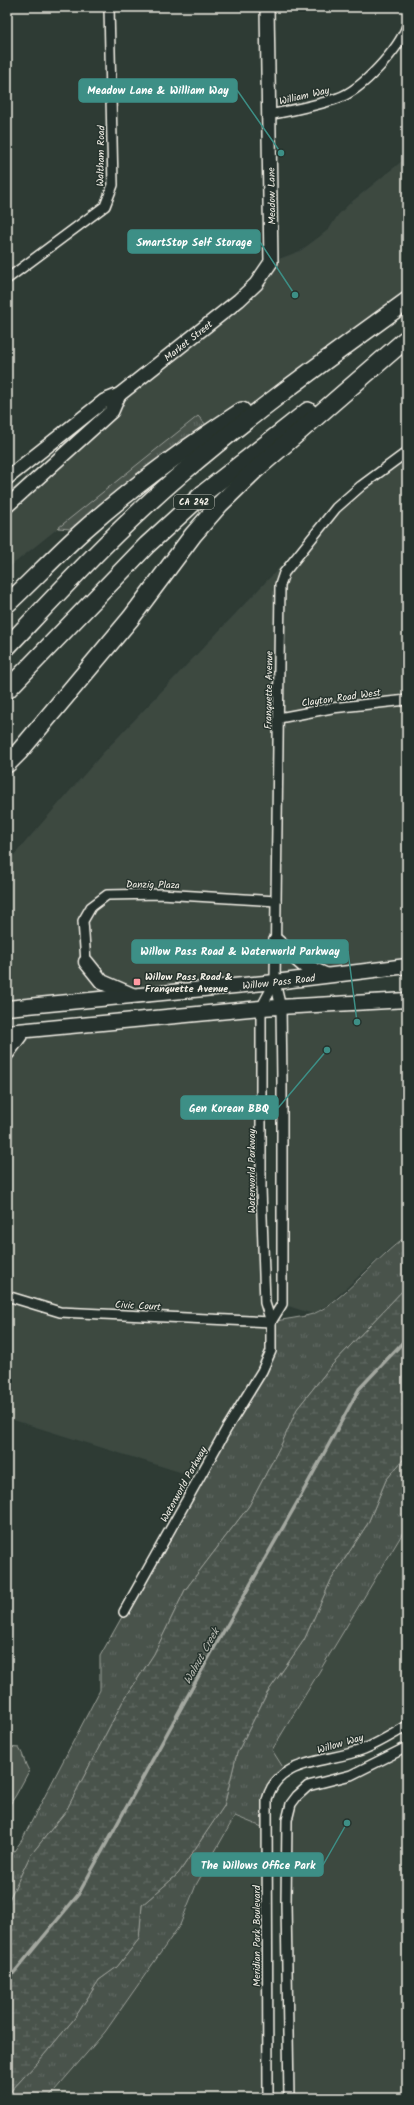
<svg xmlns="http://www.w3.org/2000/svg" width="414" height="2105" font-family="Kalam,sans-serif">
  <defs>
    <pattern id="grass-tufts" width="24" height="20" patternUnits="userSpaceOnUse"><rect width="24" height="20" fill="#48524c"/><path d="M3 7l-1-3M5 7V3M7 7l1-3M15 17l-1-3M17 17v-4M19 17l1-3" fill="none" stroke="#636b66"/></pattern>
    <pattern id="wetland-marsh" width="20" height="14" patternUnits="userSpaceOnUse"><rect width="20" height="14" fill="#48524c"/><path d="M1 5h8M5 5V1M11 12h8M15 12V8" fill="none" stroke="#636b66"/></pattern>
  </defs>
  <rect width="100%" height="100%" fill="#2e3b34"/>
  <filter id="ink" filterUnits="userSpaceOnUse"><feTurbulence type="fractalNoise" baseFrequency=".025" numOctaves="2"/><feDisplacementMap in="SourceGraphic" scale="8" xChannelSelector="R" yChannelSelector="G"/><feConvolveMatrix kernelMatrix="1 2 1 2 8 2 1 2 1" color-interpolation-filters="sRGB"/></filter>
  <g filter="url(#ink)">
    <!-- built -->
    <g fill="#3c4841">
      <path d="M407 157V301L244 410 208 427 198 416 7 569V493L178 348 271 262 300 251 319 237 329 229 338 215 349 204Z"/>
      <path d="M407 452V966L7 1008V863L103 753 336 508Z"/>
      <path d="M407 1000V1236L392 1246 331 1302 313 1314 282 1304 281 1008Z"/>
      <path d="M261 1008V1189L271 1351 199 1478 7 1418V1032Z"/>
      <path d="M407 1526V1726L364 1749 286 1772 272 1750Z"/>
      <path d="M407 1747V2098H289L287 1820 300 1792 341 1778Z"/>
      <path d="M235 1816 267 1829 268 2098H48L105 2032 180 1925 196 1885Z"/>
    </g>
    <!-- grass -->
    <g fill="url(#grass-tufts)" stroke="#9ea29a">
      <path d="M198 416 208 427 179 441 125 495 84 530 58 528Z"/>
      <path d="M407 1236V1286L332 1365 297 1409 282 1443 249 1506 185 1590 154 1654 122 1703 66 1811 30 1856 7 1904V1861L22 1840 100 1690V1656L271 1351V1322C284 1319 300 1318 313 1314 344 1301 377 1256 407 1236Z"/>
      <path d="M407 1455V1526L272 1750 286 1772 272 1785 267 1829 235 1816 196 1885 180 1925 105 2032 48 2098H7V2095L38 2062 74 2019 99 1980 117 1967 139 1939 142 1905 178 1874 224 1806 237 1753 267 1693 304 1640 331 1580 368 1523 386 1480Z"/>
    </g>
    <!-- wetland -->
    <path fill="url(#wetland-marsh)" stroke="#9ea29a" d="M407 1286V1455L386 1480 368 1523 331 1580 304 1640 267 1693 237 1753 224 1806 178 1874 142 1905 139 1939 117 1967 99 1980 74 2019 38 2062 7 2095V1904L30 1856 66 1811 122 1703 154 1654 185 1590 249 1506 282 1443 297 1409 332 1365Z"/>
    <!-- park -->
    <path fill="#48524c" stroke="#9ea29a" d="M7 1747 19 1748C24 1755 24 1763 29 1771L16 1795 7 1809Z"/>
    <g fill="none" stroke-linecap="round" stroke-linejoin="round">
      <!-- stream -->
      <path stroke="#a4a8a0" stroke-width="3.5" d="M7 1981 78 1895 213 1650 298 1501 359 1389 407 1338"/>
      <!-- street casing -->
      <g stroke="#f4f1e8" stroke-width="12">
        <g id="street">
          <path d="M269 115C292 110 316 106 338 98 362 90 399 49 407 26"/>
          <path d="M7 279 105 206 113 185 109 7"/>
          <path d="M279 718 332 708 407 700"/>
          <path d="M86 962 83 921 91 907 107 895 161 894 276 901"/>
          <path d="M7 1296 60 1312 271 1322"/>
          <path d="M271 1322 282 1304V1081L281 1008 275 982 280 585 284 573 336 508 361 486 407 452"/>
          <path d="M124 1612 227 1428 262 1371 271 1351V1322L265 1303 261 1188V1008L275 982"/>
          <path d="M268 2098 267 1800C277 1757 330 1763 364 1749 379 1743 393 1734 407 1726"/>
          <path d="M289 2098 286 1903 287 1820 291 1804 297 1796 308 1786 351 1775 407 1747"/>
        </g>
      </g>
      <!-- secondary casing -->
      <g stroke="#f4f1e8" stroke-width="16">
        <g id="secondary">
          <path id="s1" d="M7 478 104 401 119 395 239 300 256 284 271 262 267 7"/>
          <path d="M7 506 112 411 119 395"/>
        </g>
      </g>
      <!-- primary casing -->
      <g stroke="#f4f1e8" stroke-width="17">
        <g id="primary">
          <path d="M276 941 305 966 325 975"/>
          <path d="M86 962 102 982 132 995"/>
          <path id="s2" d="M7 1008 275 982 407 966"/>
          <path d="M7 1032 261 1008 407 1000"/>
          <path d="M7 1053 23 1031"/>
        </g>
      </g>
      <!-- highway casing -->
      <g stroke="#f4f1e8" stroke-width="20">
        <g id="highway">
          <path d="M7 604C33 580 57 554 84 530 133 486 187 447 242 411"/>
          <path d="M7 647C63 588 119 527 181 474 253 412 330 357 407 301"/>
          <path d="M7 690 147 545 204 493 308 411"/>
          <path d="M7 764 19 752 131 618 193 535 220 504 254 471 405 340"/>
        </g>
      </g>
      <!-- street -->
      <use href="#street" stroke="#26332d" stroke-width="9"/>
      <!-- secondary -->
      <use href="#secondary" stroke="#26332d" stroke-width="13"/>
      <!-- primary -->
      <use href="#primary" stroke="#26332d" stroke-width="14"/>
      <!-- highway -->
      <use href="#highway" stroke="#26332d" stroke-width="17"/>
    </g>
  </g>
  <!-- markers -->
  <rect fill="#ff9aa2" stroke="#26332d" stroke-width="1.5" x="133" y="978" width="8" height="8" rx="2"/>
  <g text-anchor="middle" stroke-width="3" stroke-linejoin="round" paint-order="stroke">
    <!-- shield labels -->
    <rect fill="#26332d" stroke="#b6b8b0" stroke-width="1" x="174" y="495" width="40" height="14" rx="3"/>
    <g font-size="9" font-weight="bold" fill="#f4f1e8">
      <text x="194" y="505">CA 242</text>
    </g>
    <!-- street labels -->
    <g font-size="10" fill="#f4f1e8" stroke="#26332d">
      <text transform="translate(304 95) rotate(-13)" y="4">William Way</text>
      <text transform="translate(100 156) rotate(-89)" y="4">Waltham Road</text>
      <text transform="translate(271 196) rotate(-91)" y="4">Meadow Lane</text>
      <text dy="4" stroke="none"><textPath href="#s1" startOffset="228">Market Street</textPath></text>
      <text transform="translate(268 690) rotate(-89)" y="4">Franquette Avenue</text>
      <text transform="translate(341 697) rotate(-8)" y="4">Clayton Road West</text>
      <text transform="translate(153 884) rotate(1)" y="4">Danzig Plaza</text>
      <text dy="4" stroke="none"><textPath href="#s2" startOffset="273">Willow Pass Road</textPath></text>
      <text transform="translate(251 1171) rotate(-90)" y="4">Waterworld Parkway</text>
      <text transform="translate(138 1305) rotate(3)" y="4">Civic Court</text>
      <text transform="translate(183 1484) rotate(-61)" y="4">Waterworld Parkway</text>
      <text transform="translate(340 1743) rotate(-16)" y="4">Willow Way</text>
      <text transform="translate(256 1936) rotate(-90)" y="4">Meridian Park Boulevard</text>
    </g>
    <!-- poi labels -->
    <g font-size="10" font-weight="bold" fill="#f4f1e8" stroke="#26332d" text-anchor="start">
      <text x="145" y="980">Willow Pass Road &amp;<tspan x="145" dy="12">Franquette Avenue</tspan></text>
    </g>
    <!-- water labels -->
    <g font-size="11" font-style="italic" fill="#b8bab2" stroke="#26332d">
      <text transform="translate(201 1656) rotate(-61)" y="4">Walnut Creek</text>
    </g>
  </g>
  <!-- callouts -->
  <path fill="none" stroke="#3d8f86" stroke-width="1.5" d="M281 153L237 90M295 295L260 242M357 1022L348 951M327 1050L278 1108M347 1823L323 1865"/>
  <g fill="#3d8f86" stroke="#26332d" stroke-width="1.5">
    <circle cx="281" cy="153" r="4"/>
    <circle cx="295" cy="295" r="4"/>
    <circle cx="357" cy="1022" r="4"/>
    <circle cx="327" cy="1050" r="4"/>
    <circle cx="347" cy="1823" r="4"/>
  </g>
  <g fill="#3d8f86" stroke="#3d8f86" stroke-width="1.5">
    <rect x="79" y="79" width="158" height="23" rx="4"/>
    <rect x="128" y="230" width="132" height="23" rx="4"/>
    <rect x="132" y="940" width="216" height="23" rx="4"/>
    <rect x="181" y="1096" width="97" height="23" rx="4"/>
    <rect x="192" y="1853" width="131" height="23" rx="4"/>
  </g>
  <g font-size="11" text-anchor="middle" font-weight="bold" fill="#fff">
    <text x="158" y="94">Meadow Lane &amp; William Way</text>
    <text x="194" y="246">SmartStop Self Storage</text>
    <text x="240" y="955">Willow Pass Road &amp; Waterworld Parkway</text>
    <text x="229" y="1112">Gen Korean BBQ</text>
    <text x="258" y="1869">The Willows Office Park</text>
  </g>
  <!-- margin -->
  <rect width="414" height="2105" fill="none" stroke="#26332d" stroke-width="24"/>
  <rect x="12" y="12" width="390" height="2081" fill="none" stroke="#f4f1e8" stroke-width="1.5" filter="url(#ink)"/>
</svg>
